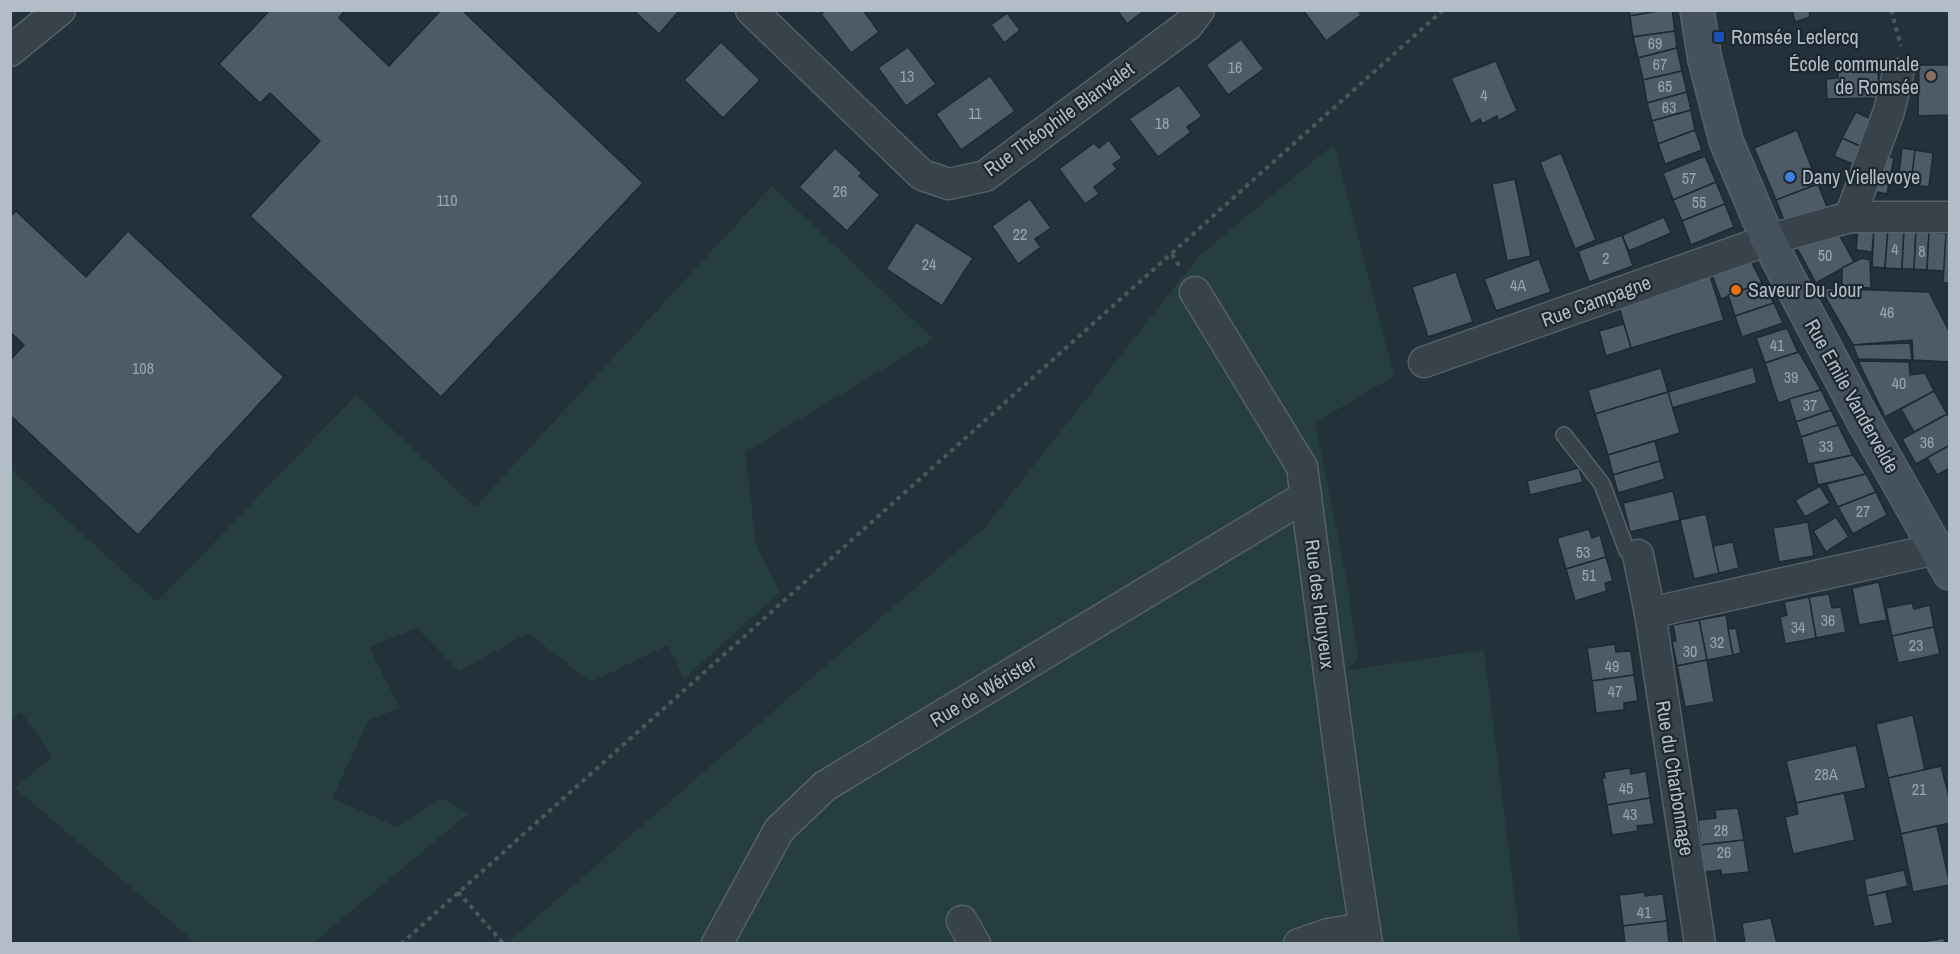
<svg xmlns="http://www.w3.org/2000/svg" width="1960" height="954" font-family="'Archivo Narrow',sans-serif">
  <rect width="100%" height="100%" fill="#23313b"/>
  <!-- green -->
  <g fill="#263e3d">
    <path d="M1334 144 1394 376 1315 423 1346 577 1358 660 1343 671 1484 650 1520 943 506 944 985 527 1200 255Z"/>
    <path d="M772 186 933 339 745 452 756 545 780 592 684 679 668 645 591 682 528 633 459 671 417 628 369 647 400 708 369 720 332 798 397 827 441 798 469 813 313 943H196L15 788 52 757 21 712 11 721V469L157 602 356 395 475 507Z"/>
  </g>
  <!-- building -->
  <g fill="#4c5b67" stroke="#1e2932" stroke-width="1.5">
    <path d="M270 10H345L339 18 389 66 441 10H462L643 183 441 397 250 216 320 141 270 93 260 103 219 64Z"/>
    <path d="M633 10H680L659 34Z"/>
    <path d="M826 10H863L879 32 851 53 821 14Z"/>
    <path d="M1117 10H1145L1127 24Z"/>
    <path d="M1303 10H1358L1361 15 1326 41Z"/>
    <path d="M1629 10H1663L1630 16Z"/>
    <path d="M1663 10H1672L1675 31 1633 37 1630 16Z"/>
    <path d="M1792 10H1809L1810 17 1795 22Z"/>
    <path d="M1007 13 1020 30 1004 43 991 25Z"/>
    <path d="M1675 31 1677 48 1638 58 1633 37Z"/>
    <path d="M1241 39 1264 69 1228 95 1206 65Z"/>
    <path d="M721 42 760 80 723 118 684 80Z"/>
    <path d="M908 47 936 84 906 106 878 68Z"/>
    <path d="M1677 48 1682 71 1643 80 1638 58Z"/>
    <path d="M1878 60 1879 98 1827 99 1826 79 1838 78V61Z"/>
    <path d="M1496 61 1517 111 1498 121 1497 116 1482 124 1480 119 1471 124 1451 78Z"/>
    <path d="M1919 65H1950V115L1918 116Z"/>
    <path d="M1682 71 1687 92 1647 103 1643 80Z"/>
    <path d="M990 76 1015 111 961 150 936 114Z"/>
    <path d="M1179 85 1202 116 1187 127 1191 132 1158 157 1129 119Z"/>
    <path d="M1687 92 1691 110 1652 121 1647 103Z"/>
    <path d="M1691 110 1695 130 1658 144 1652 121Z"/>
    <path d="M1856 112 1873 120 1862 147 1842 138Z"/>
    <path d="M1695 130 1702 150 1665 164 1658 144Z"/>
    <path d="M1797 130 1818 184 1776 200 1754 148Z"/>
    <path d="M1842 138 1862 147 1855 165 1834 156Z"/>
    <path d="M1109 140 1122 158 1113 164 1117 169 1094 187 1099 194 1085 204 1059 169 1094 143 1099 148Z"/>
    <path d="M835 148 862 173 859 176 880 195 847 231 799 187Z"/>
    <path d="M1902 148 1915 150 1911 185 1898 183Z"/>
    <path d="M1915 150 1933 153 1929 187 1911 185Z"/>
    <path d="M1561 153 1596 240 1575 249 1540 162Z"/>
    <path d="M1879 155 1894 158 1887 194 1872 191Z"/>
    <path d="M1705 156 1716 182 1673 200 1663 173Z"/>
    <path d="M1515 179 1531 256 1507 261 1492 184Z"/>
    <path d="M1716 182 1725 204 1682 221 1673 200Z"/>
    <path d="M1818 184 1827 207 1785 223 1776 200Z"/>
    <path d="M1030 199 1051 228 1035 239 1041 247 1018 264 992 226Z"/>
    <path d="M1725 204 1734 227 1691 245 1682 221Z"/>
    <path d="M16 211 86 277 128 231 284 377 138 535 10 415V360L24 345 10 332V217Z"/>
    <path d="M1664 217 1671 233 1629 251 1622 235Z"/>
    <path d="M916 222 973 258 942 306 886 269Z"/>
    <path d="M1835 227 1854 262 1816 283 1797 248Z"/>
    <path d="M1858 227 1874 229 1872 252 1856 250Z"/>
    <path d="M1874 229H1888L1885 268 1872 267Z"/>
    <path d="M1888 229 1904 230 1902 269 1885 268Z"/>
    <path d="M1904 230 1916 231 1914 269H1902Z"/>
    <path d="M1916 231 1929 232 1927 270 1914 269Z"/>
    <path d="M1929 232 1946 233 1945 271 1927 270Z"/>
    <path d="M1946 233H1950V283H1943Z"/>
    <path d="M1622 235 1633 266 1589 282 1578 251Z"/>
    <path d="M1862 258 1870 260 1871 288 1842 287V268Z"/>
    <path d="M1539 259 1551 292 1496 311 1484 279Z"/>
    <path d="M1750 259 1762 283 1721 299 1712 275Z"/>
    <path d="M1456 272 1473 322 1428 337 1412 287Z"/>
    <path d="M1709 273 1724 320 1631 348 1617 300Z"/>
    <path d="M1762 283 1774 303 1735 316 1728 295Z"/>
    <path d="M1820 288 1929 292 1950 333V362L1913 360 1912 340 1853 345Z"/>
    <path d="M1774 303 1783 323 1742 337 1735 316Z"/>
    <path d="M1624 324 1631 348 1606 356 1599 331Z"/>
    <path d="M1787 328 1798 352 1765 363 1756 338Z"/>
    <path d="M1910 343 1912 360 1858 359 1853 345Z"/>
    <path d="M1799 352 1821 390 1778 403 1765 363Z"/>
    <path d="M1858 361 1909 362 1910 375 1925 373 1934 391 1885 417Z"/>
    <path d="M1753 367 1757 383 1672 408 1668 392Z"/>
    <path d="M1661 368 1668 392 1595 414 1588 390Z"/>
    <path d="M1821 390 1831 410 1796 422 1789 399Z"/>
    <path d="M1934 391 1947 414 1914 432 1901 409Z"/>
    <path d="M1668 392 1680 433 1608 455 1595 414Z"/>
    <path d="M1831 410 1838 425 1801 437 1796 422Z"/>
    <path d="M1947 414 1950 419V445L1916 464 1902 439Z"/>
    <path d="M1838 425 1853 455 1808 464 1801 437Z"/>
    <path d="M1655 441 1660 461 1613 475 1608 455Z"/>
    <path d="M1950 445V468L1937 475 1927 458Z"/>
    <path d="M1853 455 1866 474 1818 485 1813 464Z"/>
    <path d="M1660 461 1665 479 1618 493 1613 475Z"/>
    <path d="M1579 468 1583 482 1530 495 1527 481Z"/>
    <path d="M1866 474 1876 492 1838 507 1826 484Z"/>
    <path d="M1820 486 1830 503 1805 517 1795 500Z"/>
    <path d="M1673 491 1680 520 1630 532 1623 503Z"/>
    <path d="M1876 492 1887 515 1853 534 1838 507Z"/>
    <path d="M1706 514 1719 573 1694 579 1680 520Z"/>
    <path d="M1836 517 1849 537 1826 552 1813 531Z"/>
    <path d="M1808 522 1814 556 1779 562 1773 528Z"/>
    <path d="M1589 529 1592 538 1600 535 1606 557 1566 569 1557 538Z"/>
    <path d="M1733 542 1739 568 1719 573 1713 546Z"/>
    <path d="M1606 557 1613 581 1605 583 1607 591 1575 601 1566 569Z"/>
    <path d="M1879 582 1887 620 1859 625 1852 588Z"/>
    <path d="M1829 594 1832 608 1841 607 1846 632 1816 638 1809 597Z"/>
    <path d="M1809 597 1816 638 1785 644 1780 617 1787 615 1784 602Z"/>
    <path d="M1912 603 1914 609 1930 605 1934 627 1892 636 1886 608Z"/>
    <path d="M1726 615 1733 655 1707 660 1699 620Z"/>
    <path d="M1699 620 1707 660 1677 666 1672 641H1676L1673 625Z"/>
    <path d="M1934 627 1940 654 1898 663 1892 636Z"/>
    <path d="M1736 628 1741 653 1733 655 1728 629Z"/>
    <path d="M1615 644 1616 652 1631 651 1634 675 1592 681 1587 648Z"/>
    <path d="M1707 660 1714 702 1685 707 1677 666Z"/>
    <path d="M1634 675 1638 701 1624 703V710L1596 713 1592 681Z"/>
    <path d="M1913 715 1925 770 1888 778 1876 724Z"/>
    <path d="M1856 745 1866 788 1796 803 1786 761Z"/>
    <path d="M1941 766 1950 801V823L1901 834 1888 778Z"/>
    <path d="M1630 768 1631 774 1646 771 1650 798 1607 805 1602 778H1605L1604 772Z"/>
    <path d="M1844 793 1855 840 1793 854 1785 817 1798 814 1796 803Z"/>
    <path d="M1650 798 1654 824 1637 826 1638 831 1612 835 1607 805Z"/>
    <path d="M1738 808 1744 840 1701 845 1698 820 1716 818 1715 810Z"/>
    <path d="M1937 826 1950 885 1913 892 1901 834Z"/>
    <path d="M1744 840 1749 872 1721 875V870L1704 872 1701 845Z"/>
    <path d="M1904 870 1908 886 1867 896 1864 879Z"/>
    <path d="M1645 892V896L1663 894 1667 921 1623 926 1619 895Z"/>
    <path d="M1886 892 1893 923 1874 927 1867 896Z"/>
    <path d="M1771 918 1777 944H1745L1742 923Z"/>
    <path d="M1667 921 1669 944H1625L1623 926Z"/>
    <path d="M1944 938 1945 944H1912Z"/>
  </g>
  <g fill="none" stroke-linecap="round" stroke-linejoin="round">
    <!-- lane casing -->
    <g stroke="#556069" stroke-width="18">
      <path id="lane" d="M1564 435 1602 484 1627 551 1638 555"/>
    </g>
    <!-- street casing -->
    <g stroke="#556069" stroke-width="33">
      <g id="street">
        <path d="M751 10 922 175 949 184 985 176 1188 25 1199 10"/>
        <path d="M10 51 60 10"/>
        <path d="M1850 217 1889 111 1898 74"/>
        <path d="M1195 292 1302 467 1350 831 1367 944"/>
        <path d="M1424 362 1768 240 1850 217H1950"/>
        <path d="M1638 555 1650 613 1700 944"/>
        <path d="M1650 613 1936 549"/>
        <path d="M962 921 975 944"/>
        <path d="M717 944 779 830 825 786 1306 496"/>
        <path d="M1299 944 1328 934 1365 928"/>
      </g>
    </g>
    <!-- secondary casing -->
    <g stroke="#556069" stroke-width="36">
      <path id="secondary" d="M1697 10 1705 60 1726 141 1768 240 1862 418 1950 573"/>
    </g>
    <!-- path -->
    <g stroke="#455a5a" stroke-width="4" stroke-dasharray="4.5 4.5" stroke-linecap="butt">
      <path d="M1891 10 1901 46"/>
      <path d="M1172 254 1181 269"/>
      <path d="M458 892 504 944"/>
      <path d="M401 944 1443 10"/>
    </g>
    <!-- lane -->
    <use href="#lane" stroke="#37424b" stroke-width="15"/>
    <!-- street -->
    <use href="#street" stroke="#37424b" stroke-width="30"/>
    <!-- secondary -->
    <use href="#secondary" stroke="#45525e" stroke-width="33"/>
  </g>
  <!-- markers -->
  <rect fill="#1a4fb4" stroke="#1c2730" stroke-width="2" x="1713" y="31" width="12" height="12" rx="3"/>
  <circle fill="#8d6e63" stroke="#1c2730" stroke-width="2" cx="1931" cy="76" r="6"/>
  <circle fill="#3f7fe0" stroke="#1c2730" stroke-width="2" cx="1790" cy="177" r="6"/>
  <circle fill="#e8710a" stroke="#1c2730" stroke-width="2" cx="1736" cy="290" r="6"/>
  <g text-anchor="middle" stroke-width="4.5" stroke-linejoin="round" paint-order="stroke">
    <!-- number labels -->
    <g font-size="16" fill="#99a4af">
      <text x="1655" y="49">69</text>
      <text x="1660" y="70">67</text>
      <text x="1235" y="73">16</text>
      <text x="907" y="82">13</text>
      <text x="1665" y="92">65</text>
      <text x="1484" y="101">4</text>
      <text x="1669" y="113">63</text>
      <text x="975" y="119">11</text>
      <text x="1162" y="129">18</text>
      <text x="1689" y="184">57</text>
      <text x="840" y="197">26</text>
      <text x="447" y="206">110</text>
      <text x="1699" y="208">55</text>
      <text x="1020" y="240">22</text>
      <text x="1895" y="255">4</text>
      <text x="1922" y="257">8</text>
      <text x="1825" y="261">50</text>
      <text x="1606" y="264">2</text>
      <text x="929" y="270">24</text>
      <text x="1518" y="291">4A</text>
      <text x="1887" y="318">46</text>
      <text x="1777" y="351">41</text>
      <text x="143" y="374">108</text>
      <text x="1791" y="383">39</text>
      <text x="1899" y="389">40</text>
      <text x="1810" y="411">37</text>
      <text x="1927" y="448">36</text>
      <text x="1826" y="452">33</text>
      <text x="1863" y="517">27</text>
      <text x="1583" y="558">53</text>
      <text x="1589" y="581">51</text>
      <text x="1828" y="626">36</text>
      <text x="1798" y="633">34</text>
      <text x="1717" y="648">32</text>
      <text x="1916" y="651">23</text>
      <text x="1690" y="657">30</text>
      <text x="1612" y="672">49</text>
      <text x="1615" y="697">47</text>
      <text x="1826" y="780">28A</text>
      <text x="1626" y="794">45</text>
      <text x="1919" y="795">21</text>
      <text x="1630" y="820">43</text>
      <text x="1721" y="836">28</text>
      <text x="1724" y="858">26</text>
      <text x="1644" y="918">41</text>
    </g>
    <!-- poi labels -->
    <g font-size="20" fill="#b3bdc7" stroke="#1c2730" text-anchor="start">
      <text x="1731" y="44">Romsée Leclercq</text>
      <text x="1919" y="71" text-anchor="end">École communale<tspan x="1919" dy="23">de Romsée</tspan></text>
      <text x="1802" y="184">Dany Viellevoye</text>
      <text x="1748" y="297">Saveur Du Jour</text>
    </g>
    <!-- street labels -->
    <g font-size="20" fill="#b3bdc7" stroke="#1c2730">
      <text transform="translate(1059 119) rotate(-36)" y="7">Rue Théophile Blanvalet</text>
      <text transform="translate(1596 301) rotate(-20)" y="7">Rue Campagne</text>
      <text transform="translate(1852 396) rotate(61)" y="7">Rue Emile Vandervelde</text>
      <text transform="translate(1320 604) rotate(83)" y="7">Rue des Houyeux</text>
      <text transform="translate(983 691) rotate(-31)" y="7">Rue de Wérister</text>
      <text transform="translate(1675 778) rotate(81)" y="7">Rue du Charbonnage</text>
    </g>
  </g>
  <!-- border -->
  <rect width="1960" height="954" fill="none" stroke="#b3bdc7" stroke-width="24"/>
</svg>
